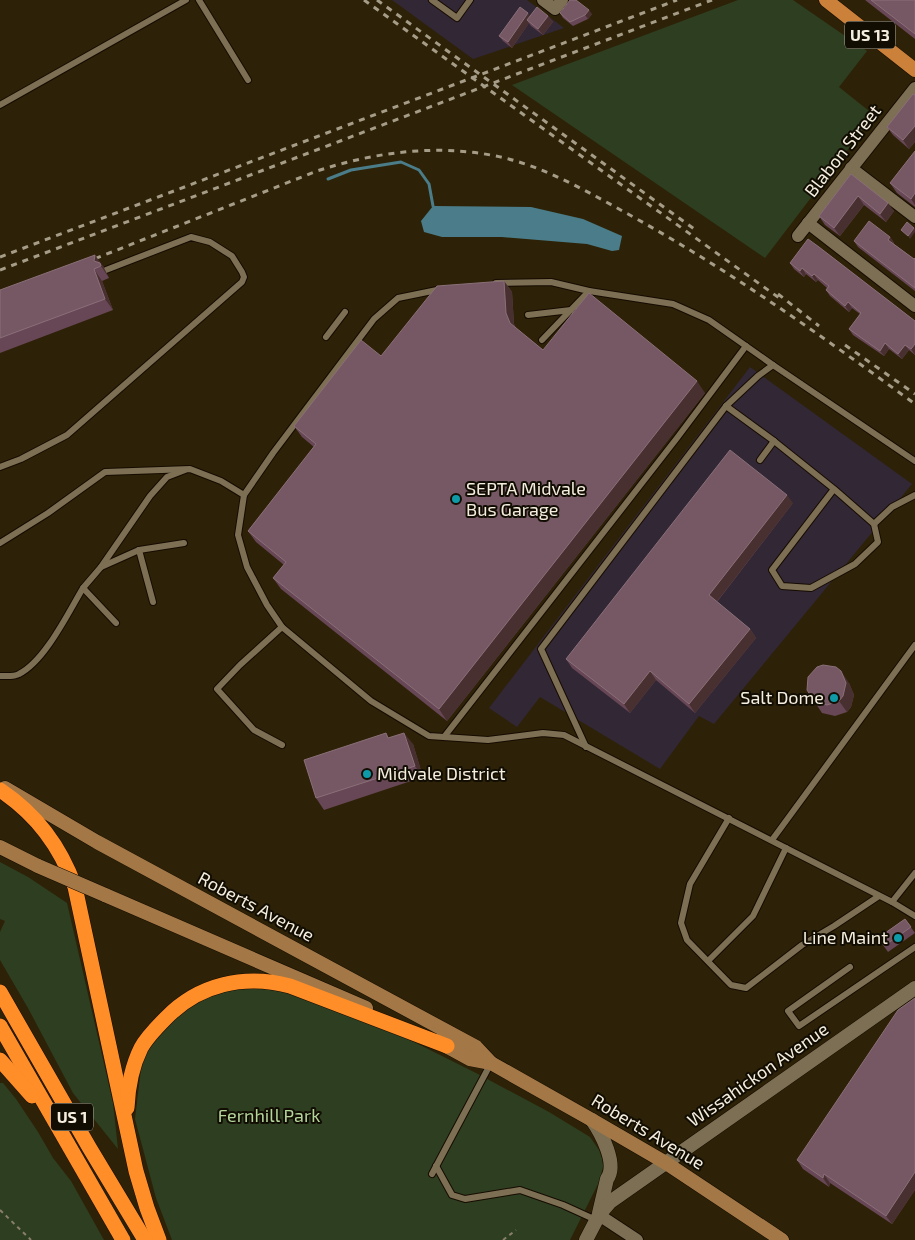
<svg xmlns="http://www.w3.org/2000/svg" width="915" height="1240" font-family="'Exo 2',sans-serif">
  <rect width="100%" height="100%" fill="#2d2207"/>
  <!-- industrial -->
  <g fill="#322735">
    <path d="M392 0H527L564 28 473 59Z"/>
    <path d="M750 367 912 484 714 724 699 716 660 769 540 697 517 727 489 708Z"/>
  </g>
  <!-- green -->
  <g fill="#2e3e21">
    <path d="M738 0H793L867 51 839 87 874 115 765 258 512 85Z"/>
    <path d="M0 862 28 877 67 903 113 1103 118 1149 73 1093 28 1008 0 960V932L5 921 0 919Z"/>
    <path d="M227 988H278L404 1037 476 1073 549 1112 590 1137 599 1150 602 1159 603 1166 600 1180 570 1240H172L156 1198 135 1119 141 1069 146 1050 177 1012Z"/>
    <path d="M0 1083H3L16 1099 38 1132 53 1158 71 1181 104 1240H0Z"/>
  </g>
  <!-- water -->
  <path fill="#4a7d89" d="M433 206 531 207 583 219 622 236 619 250 612 251 587 244 502 237H442L424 232 421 221Z"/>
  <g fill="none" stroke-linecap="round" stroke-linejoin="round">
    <!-- stream -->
    <path stroke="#4a7d89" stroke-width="3" d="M328 179 351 170 401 162 419 170 429 184 433 206"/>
    <!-- service casing -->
    <g stroke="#160b00" stroke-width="8">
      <g id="service">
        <path d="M199 0 248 80"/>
        <path d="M432 0 457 18 470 0"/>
        <path d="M0 105 186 0"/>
        <path d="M496 283 551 282 589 291 542 340"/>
        <path d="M589 291 673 304 709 320 773 365 758 376 726 406 774 441 760 460"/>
        <path d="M528 315 571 310"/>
        <path d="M326 337 345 312"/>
        <path d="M773 365 915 461"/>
        <path d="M774 441 834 489 772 570 782 586 811 588 855 564 878 542 874 524 834 489"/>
        <path d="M0 467 21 459 67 435 242 282 244 277 242 272 232 256 210 242 191 237 106 270"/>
        <path d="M244 495 273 453 374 319 398 298 442 289"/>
        <path d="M874 524 892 507 915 495"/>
        <path d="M0 543 48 513 105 472 190 469 221 481 244 495 238 535 247 567 267 605 282 627"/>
        <path d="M101 567 150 496 167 477 185 470"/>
        <path d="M153 602 139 550 184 543"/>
        <path d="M116 623 83 588 101 567 139 550"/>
        <path d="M0 676C6 676 14 677 19 674 45 661 68 613 83 588"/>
        <path d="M444 737 677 438 746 346"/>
        <path d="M282 745 254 730 217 689 240 665 282 627 371 701 429 736 488 740 543 733 564 735 892 902 915 916"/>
        <path d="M586 747 541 649 726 406"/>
        <path d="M729 818 690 884 681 923 687 940 731 985 746 988 802 945 834 926 879 896"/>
        <path d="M772 840 915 645"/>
        <path d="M892 902 915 873"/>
        <path d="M708 961 753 916 786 848"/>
        <path d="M850 967 788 1011 799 1026 915 947"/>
        <path d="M436 1166 452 1195 465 1199 520 1190 563 1205 596 1220"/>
        <path d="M432 1174 491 1063"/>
      </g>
    </g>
    <!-- minor casing -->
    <g stroke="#160b00" stroke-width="14">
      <g id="minor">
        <path d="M543 0 555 9 562 0"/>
        <path d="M851 168 915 217"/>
        <path d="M808 223 915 306"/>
        <path d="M798 236 915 88"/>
        <path d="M599 1215 637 1240"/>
      </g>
    </g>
    <!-- tertiary casing -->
    <g stroke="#160b00" stroke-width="15">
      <g id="tertiary">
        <path d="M592 1120C601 1133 618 1164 607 1179L599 1213"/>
        <path d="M586 1240 599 1215 610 1202 915 988"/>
      </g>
    </g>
    <!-- secondary casing -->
    <g stroke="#160b00" stroke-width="15">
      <g id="secondary">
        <path d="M5 788 97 842 476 1047 491 1063"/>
        <path d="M0 847 38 866"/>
        <path d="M105 895 366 1008"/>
        <path d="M437 1041 470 1059 491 1063 592 1120 666 1163 782 1240"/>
      </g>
    </g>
    <!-- primary casing -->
    <g stroke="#160b00" stroke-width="15">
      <path id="primary" d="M826 0 915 70"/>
    </g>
    <!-- motorway casing -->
    <g stroke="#160b00" stroke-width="16">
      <g id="motorway">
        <path d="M0 790C37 815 60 846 75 887L136 1171 147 1208 159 1240"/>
        <path d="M0 992 89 1147 145 1240"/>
        <path d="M0 1026 123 1240"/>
        <path d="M0 1060 32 1096"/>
        <path d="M127 1108C128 1087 132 1066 141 1048 147 1037 157 1027 166 1018 199 984 244 974 290 986L447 1046"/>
      </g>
    </g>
    <!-- path -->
    <g stroke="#887f69" stroke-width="2" stroke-dasharray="4 4" stroke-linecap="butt">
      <path d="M0 1210 31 1240"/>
      <path d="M503 1240 516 1230"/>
    </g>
    <!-- service -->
    <use href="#service" stroke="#7c6f53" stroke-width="6"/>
    <!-- minor -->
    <use href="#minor" stroke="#7c6f53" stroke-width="12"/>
    <!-- tertiary -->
    <use href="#tertiary" stroke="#7c6f53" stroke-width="14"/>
    <!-- secondary -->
    <use href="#secondary" stroke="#a37846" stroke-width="14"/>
    <!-- primary -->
    <use href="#primary" stroke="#cb8139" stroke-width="14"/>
    <!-- motorway -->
    <use href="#motorway" stroke="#ff8d28" stroke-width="15"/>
    <!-- rail -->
    <g stroke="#a69d89" stroke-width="3" stroke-dasharray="6 6" stroke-linecap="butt">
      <path d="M364 0 782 300"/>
      <path d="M377 0 697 231"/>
      <path d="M0 257 677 0"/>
      <path d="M84 263 317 171C375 152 436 144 496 156 544 166 586 191 628 214 729 270 822 336 915 404"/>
      <path d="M0 270 712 0"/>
      <path d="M778 294 819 326"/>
      <path d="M845 345 915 394"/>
    </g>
    <!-- secondary-bridge casing -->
    <g stroke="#160b00" stroke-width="15" stroke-linecap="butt">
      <path id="secondary-bridge" d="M38 866 105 895"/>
    </g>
    <!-- secondary-bridge -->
    <use href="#secondary-bridge" stroke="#a37846" stroke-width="14"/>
  </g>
  <!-- wall -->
  <g fill="#674656">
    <path d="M865 0H915V39Z"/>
    <path d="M560 13 592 14 588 19 573 26 563 18Z"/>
    <path d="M530 16H548L553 22 543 35 531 26 529 23 512 48 503 41 499 36Z"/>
    <path d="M915 95V142L909 149 893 135 887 127Z"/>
    <path d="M915 151V207L897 193 890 183Z"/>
    <path d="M851 174 894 211 886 222 864 205 840 236 825 225 819 216Z"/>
    <path d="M890 237 894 243V244L914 259 915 258V291L858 247 854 241Z"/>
    <path d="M808 239 915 321V355L909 350 902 359 889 349 884 356 853 335 849 329 860 314 852 308 849 312 830 296 826 290 827 288 818 280 816 282 806 274 804 277 794 269 790 263Z"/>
    <path d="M103 266 109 278 102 281 113 310 0 353V290Z"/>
    <path d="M504 281 512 292 514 324 516 328 543 350 705 393 447 721 281 589 273 578 284 565 256 542 248 531 314 447 302 437 294 426 381 356Z"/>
    <path d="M793 503 717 602 750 629 756 638 695 713 656 680 630 713 572 668 566 659Z"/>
    <path d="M849 683 854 695 851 707 847 712 835 716 822 713 807 690Z"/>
    <path d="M389 738 413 744 423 777 324 810 316 798Z"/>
    <path d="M905 919 915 933 888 952 878 938Z"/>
    <path d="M915 998V1190L892 1224 830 1183 829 1187 803 1169 797 1160Z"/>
  </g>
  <!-- shaded-wall -->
  <g fill="#493030">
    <path d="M589 10 592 14 588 19 585 15Z"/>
    <path d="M528 13 532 19 527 20 529 23 512 48 508 42Z"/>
    <path d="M548 16 553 22 543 35 538 29Z"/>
    <path d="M915 126V142L909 149 903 140Z"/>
    <path d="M915 193V205L911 199Z"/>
    <path d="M858 196 864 205 840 236 834 228Z"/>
    <path d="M888 203 894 211 886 222 880 214Z"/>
    <path d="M914 228 915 229V232L910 239 908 236Z"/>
    <path d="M890 237 894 243 892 245 888 240Z"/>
    <path d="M95 255 103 266 109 278 101 266 94 261Z"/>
    <path d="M802 268 806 274 804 277 800 271Z"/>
    <path d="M94 269 102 281 113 310 105 299Z"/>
    <path d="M814 274 818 280 816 282 812 276Z"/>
    <path d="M504 281 512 292 514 324 518 335 510 323 506 313Z"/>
    <path d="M848 302 852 308 849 312 845 306Z"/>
    <path d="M885 343 889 349 884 356 880 351Z"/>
    <path d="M915 344V355L911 349Z"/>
    <path d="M905 345 909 350 902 359 898 354Z"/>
    <path d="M697 381 705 393 447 721 439 709Z"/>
    <path d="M787 495 793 503 715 604 709 595Z"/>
    <path d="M750 629 756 638 695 713 689 704Z"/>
    <path d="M650 671 656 680 630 713 624 704Z"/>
    <path d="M841 671 849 683 854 695 851 707 847 712 839 701Z"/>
    <path d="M404 733 413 744 423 777 415 766Z"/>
    <path d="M915 1172V1190L892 1224 886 1216Z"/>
    <path d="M824 1174 830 1183 829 1187 823 1178Z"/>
  </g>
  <!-- building -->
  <g fill="#765865" stroke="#8a6f78">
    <path d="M570 0H576L589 10 585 15 570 22 560 13Z"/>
    <path d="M871 0H915V34Z"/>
    <path d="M520 7 528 13 508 42 499 36Z"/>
    <path d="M537 7 548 16 538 29 527 20Z"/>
    <path d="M913 94 915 95V126L903 140 887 127Z"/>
    <path d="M915 151V193L911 199 890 183Z"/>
    <path d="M851 174 888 203 880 214 858 196 834 228 819 216Z"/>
    <path d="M869 221 890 237 888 240 914 259 915 258V288L854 241Z"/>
    <path d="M907 222 914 228 908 236 901 230Z"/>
    <path d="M808 239 819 247 915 321V344L911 349 905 345 898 354 885 343 880 351 849 329 861 313 848 302 845 306 826 290 829 286 814 274 812 276 802 268 800 271 790 263Z"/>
    <path d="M95 255 94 261 100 263 101 266 94 269 105 299 0 338V290Z"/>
    <path d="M504 281 506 313 510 323 543 350 589 293 697 381 439 709 273 578 286 562 248 531 316 444 294 426 361 340 381 356 437 286Z"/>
    <path d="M730 450 787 495 709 595 750 629 689 704 650 671 624 704 566 659Z"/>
    <path d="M823 665 836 667 841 671 846 683 843 696 839 701 827 705 814 701 807 690 808 677 817 667Z"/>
    <path d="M386 733 388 738 404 733 415 766 316 798 304 760Z"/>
    <path d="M905 919 911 927 884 946 878 938Z"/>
    <path d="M915 998V1172L886 1216 824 1174 823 1178 797 1160 898 1010Z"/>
  </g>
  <!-- markers -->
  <g fill="#0f9aa8" stroke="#110d03" stroke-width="2">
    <circle cx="456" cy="499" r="5"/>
    <circle cx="834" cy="698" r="5"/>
    <circle cx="367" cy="774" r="5"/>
    <circle cx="898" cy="938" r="5"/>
  </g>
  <g text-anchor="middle" stroke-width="4" stroke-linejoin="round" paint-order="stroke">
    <!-- shield labels -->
    <g fill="#110d03" stroke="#b1aa9c" stroke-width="1">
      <rect x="845" y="21.5" width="50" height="27" rx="4"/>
      <rect x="51" y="1103.5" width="42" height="27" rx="4"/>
    </g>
    <g font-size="16" font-weight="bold" fill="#f5eede">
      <text x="870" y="41">US 13</text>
      <text x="72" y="1123">US 1</text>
    </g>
    <!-- street labels -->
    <g font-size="18" fill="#f5eede" stroke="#110d03">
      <text transform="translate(843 151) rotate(-52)" y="6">Blabon Street</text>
      <text transform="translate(256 907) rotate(28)" y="6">Roberts Avenue</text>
      <text transform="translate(758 1075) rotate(-35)" y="6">Wissahickon Avenue</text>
      <text transform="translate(648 1132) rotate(31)" y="6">Roberts Avenue</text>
    </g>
    <!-- poi labels -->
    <g font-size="18" fill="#f5eede" stroke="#110d03" text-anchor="start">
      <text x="466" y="495">SEPTA Midvale<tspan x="466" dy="21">Bus Garage</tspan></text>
      <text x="824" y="704" text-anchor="end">Salt Dome</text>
      <text x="377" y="780">Midvale District</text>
      <text x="888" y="944" text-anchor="end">Line Maint</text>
    </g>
    <!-- park labels -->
    <g font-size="18" fill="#b4d59a" stroke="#110d03">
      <text x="269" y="1122">Fernhill Park</text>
    </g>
  </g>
</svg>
